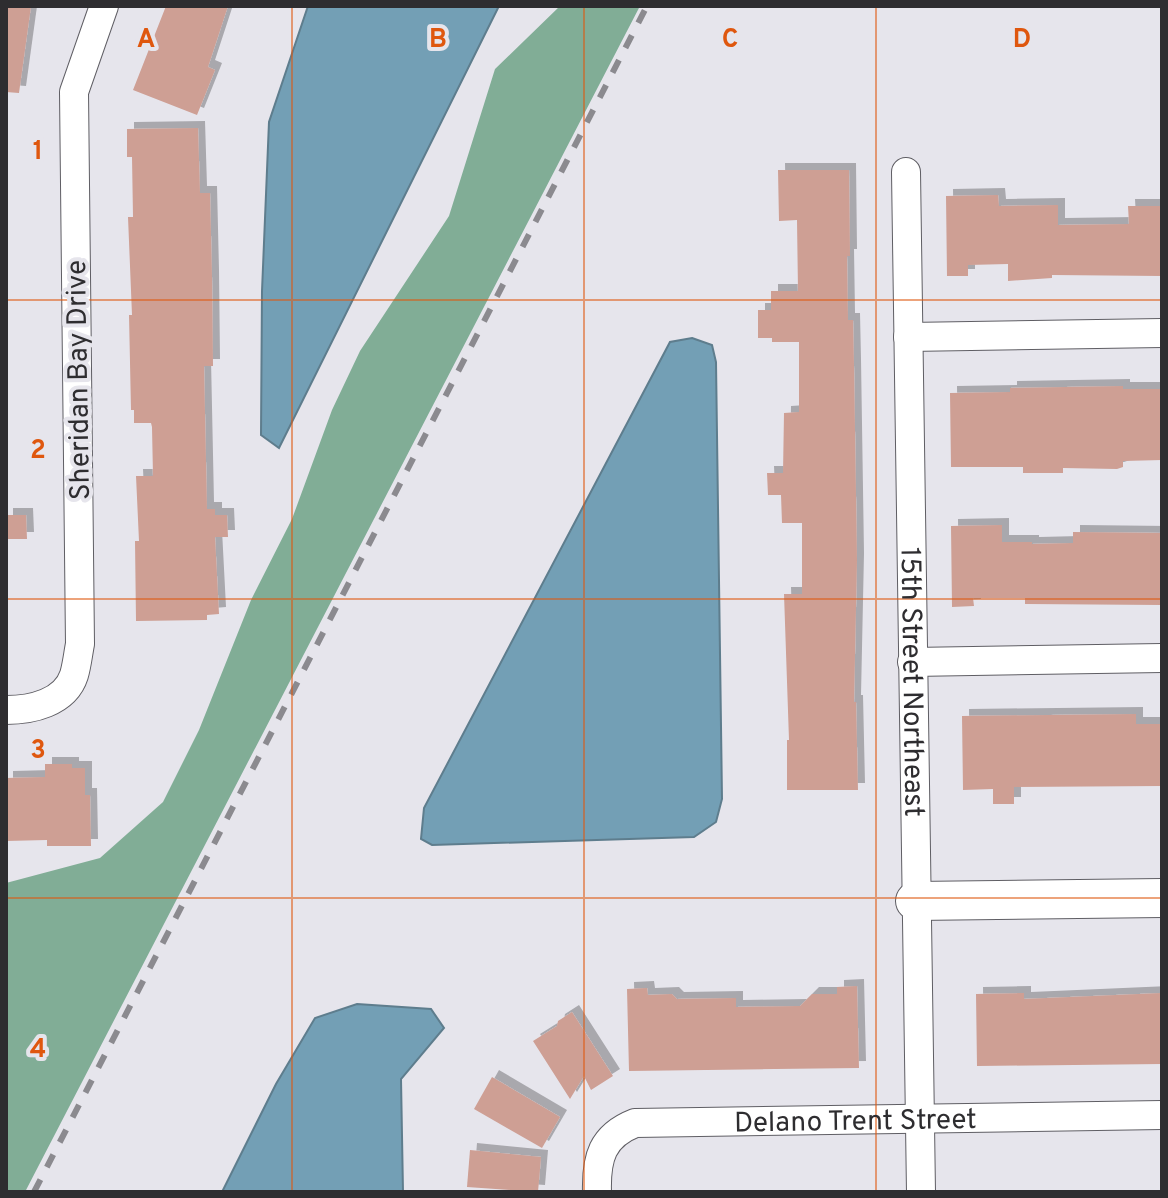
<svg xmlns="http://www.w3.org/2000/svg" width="1168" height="1198" font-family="Overpass,sans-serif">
  <defs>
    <filter id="shadow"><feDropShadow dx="7" dy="-7" stdDeviation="0" flood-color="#0004"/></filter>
  </defs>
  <rect width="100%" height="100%" fill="#e6e5ec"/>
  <!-- forest -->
  <path fill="#81ad96" d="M560 6H640L25 1192H6V883L100 858 163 802 199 730 251 600 292 519 332 410 360 351 449 216 495 69Z"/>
  <!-- water -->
  <g fill="#739fb5" stroke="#5e7d8d" stroke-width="2">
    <path d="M308 6H499L279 448 261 435 262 291 269 122Z"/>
    <path d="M692 338 712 345 716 362 722 799 716 822 694 837 432 845 421 839 424 808 670 342Z"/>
    <path d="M357 1004 431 1009 444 1028 401 1079 403 1192H222L276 1084 315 1018Z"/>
  </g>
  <!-- building -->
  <g fill="#ce9f94" filter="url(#shadow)">
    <path d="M6 6H31L19 93 6 92Z"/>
    <path d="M166 6H228L208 67 215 70 197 115 133 90Z"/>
    <path d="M198 128 200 193H210L212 277 213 366H204L207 509H215V515H227L228 537H215L219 614 207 615V620L136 621 135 541H139L136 476H153L152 427 151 423H134V410H131L129 315H132L128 217H133L132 157H127V129Z"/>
    <path d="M778 170H849L850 256H847L848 320H853L854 366 857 560 854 702H856L858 790H787V740H789L784 594H802V523H782L781 495H768L767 473H783L784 413 799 412V342H772V338H758V310H771V291H798L797 220 779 221Z"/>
    <path d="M998 195 999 206 1058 205V225L1129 224 1128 206H1162V276L1052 275V278L1008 281V264L968 265V276H947L946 196Z"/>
    <path d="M1123 386V389H1162V460L1123 461V467L1117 469 1063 468V473H1023V467H951L950 393 1010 392V388Z"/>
    <path d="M6 515H26L27 539H6Z"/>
    <path d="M1002 525V542H1032V544L1073 543V532L1162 533V605L1025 604V598H973L974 606 952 607 951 526Z"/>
    <path d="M1136 714V724H1162V786L1014 787V804H993V789L963 790 962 716Z"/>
    <path d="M45 764H72V768H85V795H90L91 846H47V840L6 841V778L45 777Z"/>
    <path d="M857 986 859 1068 629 1071 627 989 647 988 648 995 672 994 677 999 736 998V1007L800 1006 812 994H837V987Z"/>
    <path d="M1024 993V999L1162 993V1064L977 1066 976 994Z"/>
    <path d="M572 1012 613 1076 591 1090 584 1076 570 1099 533 1041 557 1026 558 1021Z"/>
    <path d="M492 1077 560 1117 542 1148 474 1109Z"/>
    <path d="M470 1150 541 1157 538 1192 467 1187Z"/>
  </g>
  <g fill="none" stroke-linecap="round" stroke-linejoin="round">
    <!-- street casing -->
    <g stroke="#5f5e64" stroke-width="30">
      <g id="street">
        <path id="s1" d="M906 172 921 1192"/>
        <path d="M908 337 1162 333"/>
        <path d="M912 662 1162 658"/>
        <path d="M6 710C31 710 65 703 74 675 77 665 78 654 80 644L74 92 104 6"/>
        <path id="s2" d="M597 1192C596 1158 602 1136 635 1123L1162 1115"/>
      </g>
    </g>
    <!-- secondary casing -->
    <g stroke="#5f5e64" stroke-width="40">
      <path id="secondary" d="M915 901 1162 898"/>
    </g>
    <!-- street -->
    <use href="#street" stroke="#fff" stroke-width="28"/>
    <!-- secondary -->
    <use href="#secondary" stroke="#fff" stroke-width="38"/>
    <!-- rail -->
    <path stroke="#8b8a8f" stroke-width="6" stroke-dasharray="14 14" stroke-linecap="butt" d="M34 1192 647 6"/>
  </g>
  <!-- grid -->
  <path fill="none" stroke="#df570e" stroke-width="2" stroke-opacity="0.55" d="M292 6V1192M584 6V1192M876 6V1192M6 300H1162M6 599H1162M6 898H1162"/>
  <g text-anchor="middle" stroke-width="8" stroke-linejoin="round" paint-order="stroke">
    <!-- street labels -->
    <g font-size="28" fill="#2e2d30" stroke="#e6e5ec">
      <text transform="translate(77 380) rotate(-91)" y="10">Sheridan Bay Drive</text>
      <text dy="10" stroke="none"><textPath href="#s1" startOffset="510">15th Street Northeast</textPath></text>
      <text dy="10" stroke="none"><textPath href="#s2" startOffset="306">Delano Trent Street</textPath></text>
    </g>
  </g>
  <g font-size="26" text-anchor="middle" font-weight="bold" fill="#df570e" stroke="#e6e5ec" stroke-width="8" stroke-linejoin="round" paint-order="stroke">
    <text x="146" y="47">A</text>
    <text x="438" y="47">B</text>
    <text x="730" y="47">C</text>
    <text x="1022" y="47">D</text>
    <text x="38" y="159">1</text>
    <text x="38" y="458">2</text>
    <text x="38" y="758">3</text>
    <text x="38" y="1057">4</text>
  </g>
  <!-- border -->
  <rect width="1168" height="1198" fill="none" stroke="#2e2d30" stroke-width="16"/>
</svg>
